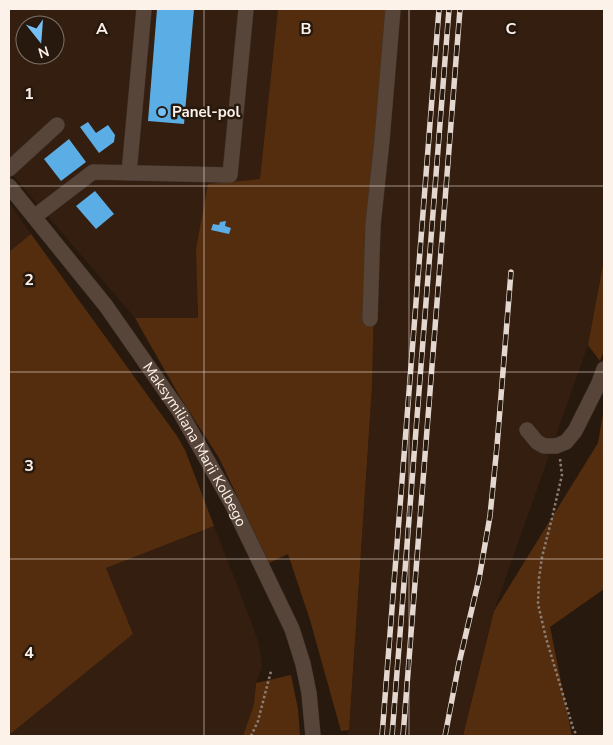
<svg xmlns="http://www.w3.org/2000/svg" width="613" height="745" font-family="'Nunito Sans',sans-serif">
  <rect width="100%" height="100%" fill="#28190e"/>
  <!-- built -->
  <g fill="#331e0f" fill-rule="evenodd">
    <path d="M9 9H278L260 179 197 308 198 318H135L9 171ZM25 25H55V55H25Z"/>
    <path d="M386 9H601L604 15V259L588 345 494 611 463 736H347L349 730 372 387 376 208Z"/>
    <path d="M9 202 31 234 9 252Z"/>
    <path d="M214 526 251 621 259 644 262 667 256 683 254 704 243 736H9V735L133 634 106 568Z"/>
  </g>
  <!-- green -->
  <g fill="#542d0f">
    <path d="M278 9H386L376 208 372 387 349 730 341 731 310 620 288 554 269 563 219 458 180 397 135 318H198L196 249 208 184 260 179Z"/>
    <path d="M31 234 177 436 185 450 214 526 106 568 133 634 9 735V252Z"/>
    <path d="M604 259V351L600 361 588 345Z"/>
    <path d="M604 408V589L550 627 572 736H463L494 611 598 443Z"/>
    <path d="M291 675 298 709 300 736H243L254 704 256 683Z"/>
  </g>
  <!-- building -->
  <g fill="#5bade5">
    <path d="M157 9H194L184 124 148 121Z"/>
    <path d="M88 122 96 133 108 125 115 135 114 142 99 153 80 127Z"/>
    <path d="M69 139 86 162 61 181 44 159Z"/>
    <path d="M95 191 114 214 96 229 76 206Z"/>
    <path d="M226 221 225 226 231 228 229 234 211 230 213 224 219 225 220 222Z"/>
  </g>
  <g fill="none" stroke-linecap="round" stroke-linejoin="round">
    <!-- minor casing -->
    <g stroke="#3f342f" stroke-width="16">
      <g id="minor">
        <path d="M9 169 57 125"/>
        <path d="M129 173 144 9"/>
        <path id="s1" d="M9 186 106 306 180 412 232 504 292 629 303 664 309 693 313 736"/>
        <path d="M34 217 93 172 230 175 246 9"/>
        <path d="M370 319 373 225 382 140 393 9"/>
        <path d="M527 430 537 442 544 446H556L566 442 575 431 599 383 604 369"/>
      </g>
    </g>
    <!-- path -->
    <g stroke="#8b7e74" stroke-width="2.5" stroke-dasharray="2.5 2.5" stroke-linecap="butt">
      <path d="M560 459 562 475 552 518 542 557 539 578 538 604 546 638 573 728 577 736"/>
      <path d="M251 736 258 721 271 671"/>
    </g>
    <!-- minor -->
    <use href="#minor" stroke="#574539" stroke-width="15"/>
    <!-- rail casing -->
    <g stroke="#e3d7cf" stroke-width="5.5">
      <g id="rail">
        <path d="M382 736 439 9"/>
        <path d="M392 736 449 9"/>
        <path d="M403 736 460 9"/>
        <path d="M445 736 459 663 479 579 490 516 497 446 511 272"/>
      </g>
    </g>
    <!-- rail -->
    <use href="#rail" stroke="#28190e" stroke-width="4" stroke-dasharray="11" stroke-linecap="butt"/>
  </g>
  <!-- grid -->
  <path fill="none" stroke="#fdf2ea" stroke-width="1" stroke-opacity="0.55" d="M204 9V736M409 9V736M9 186H604M9 372H604M9 559H604"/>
  <!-- markers -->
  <circle fill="#74c0f6" stroke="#28190e" stroke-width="2" cx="162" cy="112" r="5"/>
  <g text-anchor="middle" stroke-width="5" stroke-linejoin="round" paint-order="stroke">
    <!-- poi labels -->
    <g font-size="15" font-weight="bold" fill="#fdf2ea" stroke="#28190e" text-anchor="start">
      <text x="172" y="117">Panel-pol</text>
    </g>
    <!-- street labels -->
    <g font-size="15" fill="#fdf2ea" stroke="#28190e">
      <text dy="5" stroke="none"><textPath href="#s1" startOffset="319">Maksymiliana Marii Kolbego</textPath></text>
    </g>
  </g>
  <g font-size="16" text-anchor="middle" font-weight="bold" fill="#fdf2ea" stroke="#28190e" stroke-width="5" stroke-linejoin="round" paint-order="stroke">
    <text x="102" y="34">A</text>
    <text x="306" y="34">B</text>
    <text x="511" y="34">C</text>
    <text x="29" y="99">1</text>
    <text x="29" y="285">2</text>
    <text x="29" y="471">3</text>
    <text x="29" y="658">4</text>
  </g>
  <!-- border -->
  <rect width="613" height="745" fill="none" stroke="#fdf2ea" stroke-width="20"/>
  <!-- north arrow -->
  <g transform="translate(40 40) rotate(163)"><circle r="24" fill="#28190e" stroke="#7d7066"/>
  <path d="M0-4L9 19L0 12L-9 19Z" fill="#74c0f6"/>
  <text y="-8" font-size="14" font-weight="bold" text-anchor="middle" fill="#fdf2ea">N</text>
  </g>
</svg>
